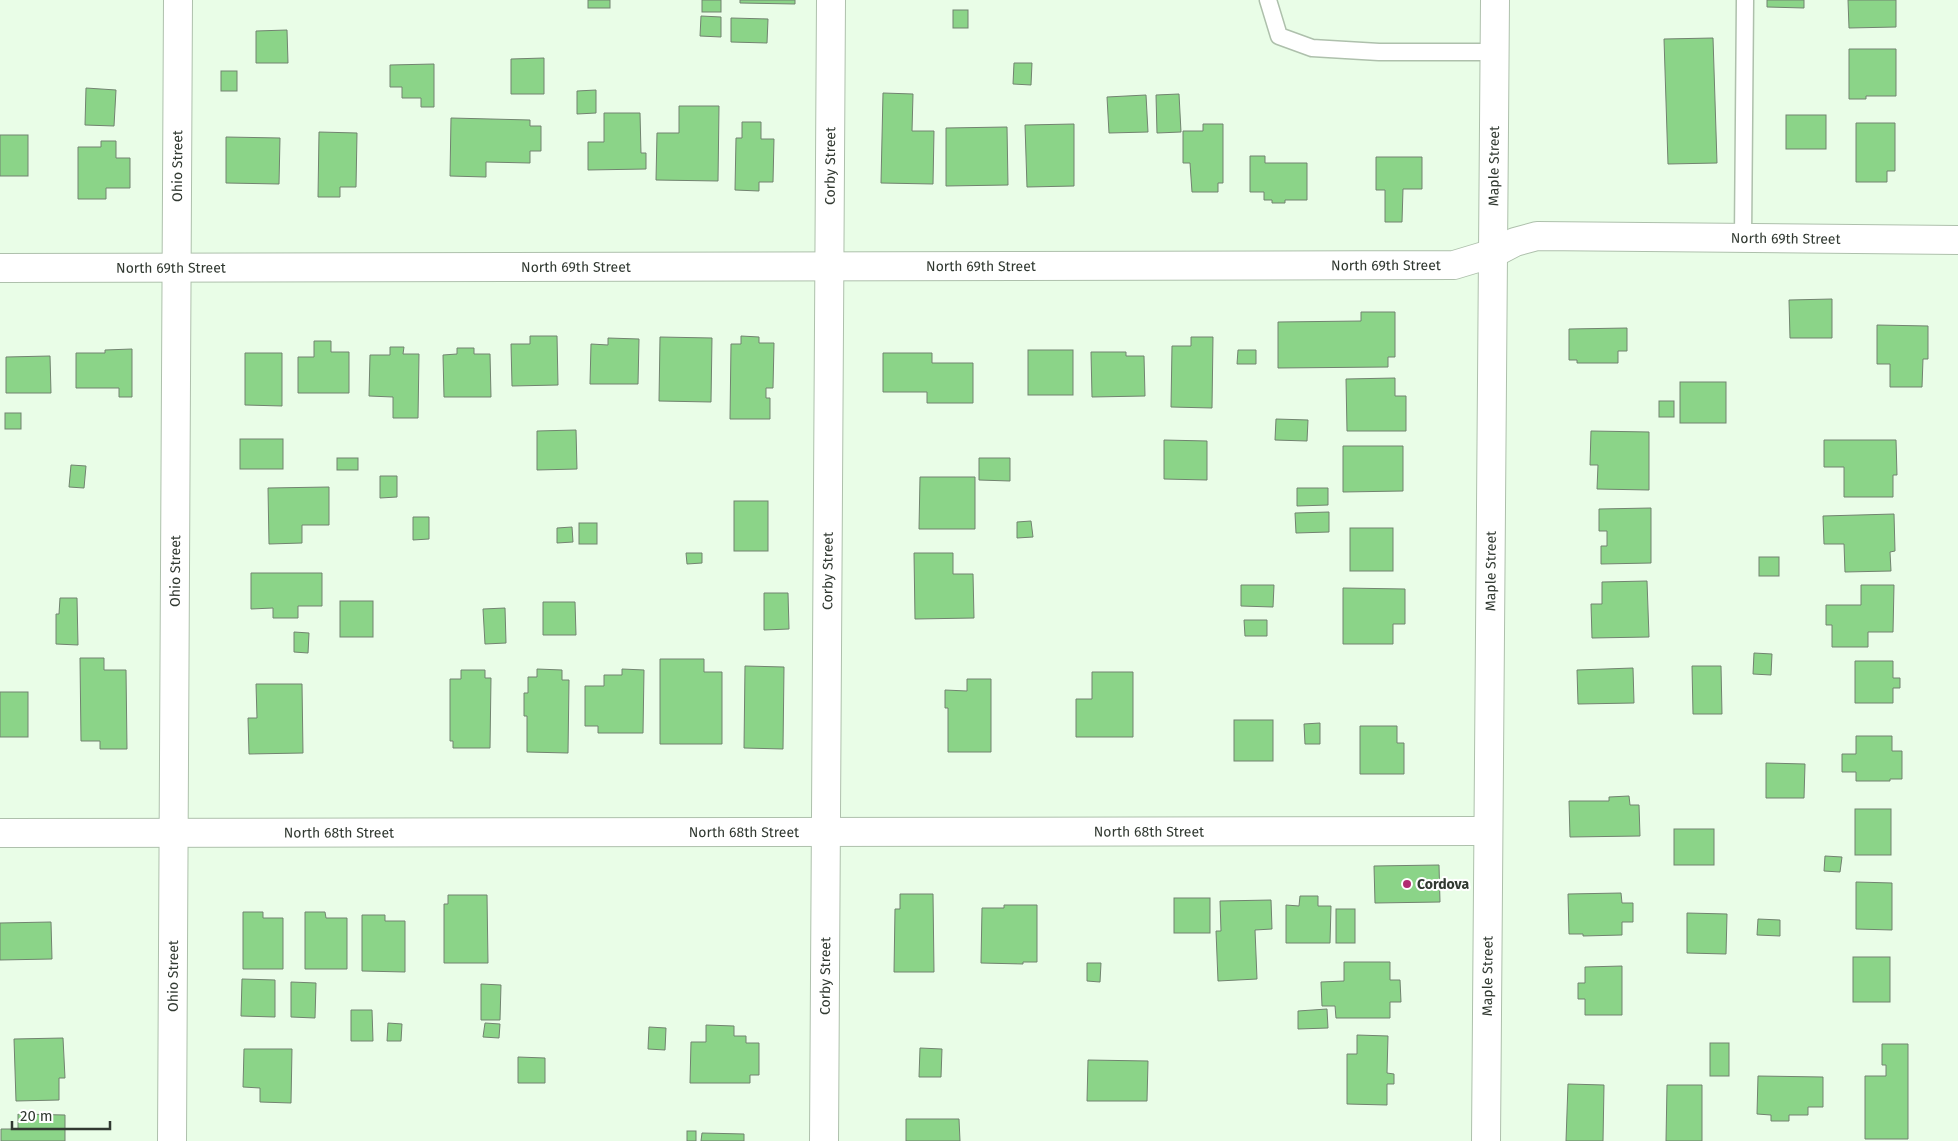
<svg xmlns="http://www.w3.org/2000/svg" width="1958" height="1141" font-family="'Fira Sans',sans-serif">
  <rect width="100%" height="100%" fill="#e9fde7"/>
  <!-- building -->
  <g fill="#8bd488" stroke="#728370">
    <rect x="588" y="0" width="22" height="8"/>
    <rect x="702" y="0" width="19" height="12"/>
    <path d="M740 0H795V4L740 3Z"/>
    <path d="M1767 0H1804V8L1767 7Z"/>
    <path d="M1848 0H1896V27L1849 28Z"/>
    <rect x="953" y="10" width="15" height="18"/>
    <path d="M701 16 721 17V37L700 36Z"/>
    <path d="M731 18 768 19 767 43 731 42Z"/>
    <path d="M287 30 288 63H256V31Z"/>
    <path d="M1713 38 1717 163 1668 164 1664 39Z"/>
    <path d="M1849 49H1896V96H1866V99H1849Z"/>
    <path d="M544 58V94H511V59Z"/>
    <path d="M1014 63H1032L1031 85 1013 84Z"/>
    <path d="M434 64V107H421V98H402V87H390V65Z"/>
    <rect x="221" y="71" width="16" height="20"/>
    <path d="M86 88 116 90 114 126 85 125Z"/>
    <path d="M596 90V113L577 114V91Z"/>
    <path d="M883 93 913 94 912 131H934L933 184 881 183Z"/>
    <path d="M1179 94 1181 132 1157 133 1156 95Z"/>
    <path d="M1146 95 1148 132 1109 133 1107 97Z"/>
    <path d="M679 106H719L718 181 656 180 657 133H679Z"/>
    <path d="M604 113H640L641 153H646V169L588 170V142H604Z"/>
    <rect x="1786" y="115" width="40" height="34"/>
    <path d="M451 118 530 120V126H541V151H530V163L486 162V177L450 176Z"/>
    <path d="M742 122H761V139H774L773 182H759V191L735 190 736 138H742Z"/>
    <path d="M1856 123H1895V171H1887V182H1856Z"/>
    <path d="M1074 124V186L1027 187 1025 125Z"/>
    <path d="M1203 124H1223V183H1218V192H1192L1190 163H1183V131H1203Z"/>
    <path d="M1007 127 1008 185 946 186V128Z"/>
    <path d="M319 132 357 133 356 187H340V197H318Z"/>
    <rect x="0" y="135" width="28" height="41"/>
    <path d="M226 137 280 138 279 184 226 183Z"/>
    <path d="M101 141H116V158H130V188H106V199H78V147H101Z"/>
    <path d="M1250 156H1265V163H1307V200H1285V203H1272V200H1264V192H1250Z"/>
    <path d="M1376 157H1422V189H1403L1402 222H1385V190H1376Z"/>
    <path d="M1832 299V338H1790L1789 300Z"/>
    <path d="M1361 312H1395V357H1388V367L1278 368V322L1361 321Z"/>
    <path d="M1877 325 1928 326V359H1923L1922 387H1890V364H1877Z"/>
    <path d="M1627 328V351H1618V363H1577V360H1569V329Z"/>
    <path d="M530 336H557L558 385 512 386 511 344H530Z"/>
    <path d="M741 336 759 337V343H774L773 388H766V398H770V419H730L731 344H741Z"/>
    <path d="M660 337 712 338 711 402 659 401Z"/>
    <path d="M1191 337H1213L1212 408 1171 407 1172 346H1191Z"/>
    <path d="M608 338 639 339 638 384H590L591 344 608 345Z"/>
    <path d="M314 341H331V352H349V393H298V357H314Z"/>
    <path d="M390 347H404L403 354H419L418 418H393V397L369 396 370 355H390Z"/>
    <path d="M457 348H474V354H490L491 397H444L443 355 457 354Z"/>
    <path d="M132 349V397H119V388H76V353H105V350Z"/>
    <rect x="1028" y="350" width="45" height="45"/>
    <path d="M1238 350H1256V364H1237Z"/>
    <path d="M1091 352H1126V356H1144L1145 396 1092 397Z"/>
    <path d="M245 353H282V406L245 405Z"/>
    <path d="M883 353H932V363H973V403H927V392H883Z"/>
    <path d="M50 356 51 393H6V357Z"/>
    <path d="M1395 378V396H1406V431H1347L1346 379Z"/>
    <rect x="1680" y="382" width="46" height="41"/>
    <rect x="1659" y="401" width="15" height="16"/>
    <rect x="5" y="413" width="16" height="16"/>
    <path d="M1276 419 1308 420 1307 441 1275 440Z"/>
    <path d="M576 430 577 469 537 470V431Z"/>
    <path d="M1591 431 1649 432V490L1597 489 1598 465H1590Z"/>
    <rect x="240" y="439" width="43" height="30"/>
    <path d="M1164 440 1207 441V480L1164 479Z"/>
    <path d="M1824 440H1896L1897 475H1893V497H1844V467H1824Z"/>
    <path d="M1343 446H1403V491L1343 492Z"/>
    <rect x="337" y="458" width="21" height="12"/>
    <path d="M979 458H1010V481L979 480Z"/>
    <path d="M71 465 86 466 84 488 69 487Z"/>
    <path d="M380 476H397V497L380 498Z"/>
    <path d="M920 477H975V529H919Z"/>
    <path d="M329 487V525H302V543L269 544 268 488Z"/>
    <path d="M1297 488H1328V505L1297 506Z"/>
    <rect x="734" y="501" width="34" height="50"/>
    <path d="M1651 508V563L1601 564V546H1607V531H1599V509Z"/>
    <path d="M1329 512V532L1296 533 1295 513Z"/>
    <path d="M1894 514 1895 551 1890 552 1891 571 1845 572 1844 544H1824L1823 516Z"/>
    <path d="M413 517H429V539L413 540Z"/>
    <path d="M1031 521 1033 537 1017 538V522Z"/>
    <rect x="579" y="523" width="18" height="21"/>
    <path d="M572 527 573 542 557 543V528Z"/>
    <rect x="1350" y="528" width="43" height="43"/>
    <path d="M686 553H702V563L687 564Z"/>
    <path d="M914 553H953V574H973L974 618 915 619Z"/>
    <rect x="1759" y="557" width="20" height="19"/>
    <path d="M251 573H322V606H298V618H273V608L251 609Z"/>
    <path d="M1647 581 1649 637 1592 638 1591 604H1602V582Z"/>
    <path d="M1241 585H1274L1273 607 1241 606Z"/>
    <path d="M1861 585H1894L1893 632H1868V647H1832V625H1826V605H1861Z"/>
    <path d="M1343 588 1405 589V624H1393V644H1343Z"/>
    <path d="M764 593H788L789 629 764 630Z"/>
    <path d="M60 598H77L78 645 56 644V614H59Z"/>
    <rect x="340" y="601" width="33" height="36"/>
    <path d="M543 602H575L576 635H543Z"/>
    <path d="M505 608 506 643 485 644 483 609Z"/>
    <path d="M1244 620H1267V636H1245Z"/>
    <path d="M294 632 309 633 308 653 294 652Z"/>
    <path d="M1754 653 1772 654 1771 675 1753 674Z"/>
    <path d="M80 658H104V670H126L127 749H100V741H81Z"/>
    <path d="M660 659H704V672H722V744H660Z"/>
    <path d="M1855 661H1893V678H1900V688H1893V703H1855Z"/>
    <path d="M745 666 784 667 783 749 744 748Z"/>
    <path d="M1692 666H1721L1722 714H1693Z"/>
    <path d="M1633 668 1634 703 1578 704 1577 670Z"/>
    <path d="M537 669 562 670V680H569L568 753 527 752V716H524V693H528V677H537Z"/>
    <path d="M622 669 644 670 643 733H598V726H585V686H604V675H622Z"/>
    <path d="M461 670H485V678H491L490 748H453V741H450V679H461Z"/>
    <path d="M1092 672H1133V737H1076V699H1092Z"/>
    <path d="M967 679H991V752H948V708H945V690L967 691Z"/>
    <path d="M256 684H302L303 753 249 754 248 718H257Z"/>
    <rect x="0" y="692" width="28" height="45"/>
    <rect x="1234" y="720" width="39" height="41"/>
    <path d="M1320 723V744H1305L1304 724Z"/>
    <path d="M1360 726H1397V743H1404V774H1360Z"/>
    <path d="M1856 736H1892V751H1902V779H1890V781H1856V772H1842V754H1856Z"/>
    <path d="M1766 763 1805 764 1804 798H1766Z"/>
    <path d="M1629 796 1630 805H1639L1640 836 1570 837 1569 801H1609V797Z"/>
    <rect x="1855" y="809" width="36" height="46"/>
    <rect x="1674" y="829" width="40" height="36"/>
    <path d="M1825 856 1842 857 1840 872 1824 871Z"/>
    <path d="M1439 865 1440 902 1375 903 1374 866Z"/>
    <path d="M1856 882 1892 883V930L1856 929Z"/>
    <path d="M1621 893 1622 903H1633V922H1622V935L1583 936V934H1569L1568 894Z"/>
    <path d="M900 894H933L934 972H894L895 909H900Z"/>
    <path d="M448 895H487L488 963H444V904H448Z"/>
    <path d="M1300 896H1318V906H1331L1330 943H1286V905L1299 906Z"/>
    <rect x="1174" y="898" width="36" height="35"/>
    <path d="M1271 900 1272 929 1255 930 1257 979 1218 981 1216 931H1221L1220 901Z"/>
    <path d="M1004 905H1037V962H1023V964L981 963 982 908H1004Z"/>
    <rect x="1336" y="909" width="19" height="34"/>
    <path d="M243 912H263V918H283V969H243Z"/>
    <path d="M305 912H325L326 918H347V969H305Z"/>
    <path d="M1687 913 1727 914 1726 954 1687 953Z"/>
    <path d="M362 915H385V921H405V972L362 971Z"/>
    <path d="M1758 919 1780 920V936L1757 935Z"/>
    <path d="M51 922 52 959 0 960V923Z"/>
    <rect x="1853" y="957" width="37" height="45"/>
    <path d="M1344 962H1390V980H1400L1401 1002H1390V1018H1336L1335 1006H1322L1321 982 1344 981Z"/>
    <path d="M1087 963H1101L1100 982 1087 981Z"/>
    <path d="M1622 966V1015H1585V999H1578V983H1585V967Z"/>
    <path d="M242 979 275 980V1017L241 1016Z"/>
    <path d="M291 982 316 983 315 1018 291 1017Z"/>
    <path d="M481 984 501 985 500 1020H481Z"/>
    <path d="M1327 1009 1328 1028 1298 1029V1011Z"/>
    <path d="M351 1010H372L373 1041H351Z"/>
    <path d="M388 1023 402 1024 401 1041H387Z"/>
    <path d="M485 1023 500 1024 499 1038 483 1037Z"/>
    <path d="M706 1025 734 1026V1036H746V1043H759V1075H750V1083H690L691 1042H706Z"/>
    <path d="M649 1027 666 1028 665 1050 648 1049Z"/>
    <path d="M1357 1035 1388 1036 1387 1073 1394 1074V1084H1387V1105L1347 1104V1054H1357Z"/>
    <path d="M63 1038 65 1078H59V1100L16 1101 14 1039Z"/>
    <rect x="1710" y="1043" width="19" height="33"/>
    <path d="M1882 1044H1908V1139H1865V1076H1886V1065H1882Z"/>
    <path d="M920 1048 942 1049 941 1077H919Z"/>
    <path d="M244 1049H292L291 1103 260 1102V1088L243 1087Z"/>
    <path d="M518 1057 545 1058V1083H518Z"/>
    <path d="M1088 1060 1148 1061 1147 1101H1087Z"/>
    <path d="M1758 1076 1823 1077V1107H1808V1115H1789V1121H1771V1115L1757 1114Z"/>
    <path d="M1568 1084 1604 1085 1603 1141H1566Z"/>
    <path d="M1667 1085H1702V1141H1666Z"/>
    <path d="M18 1114 65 1115V1141H1V1129H18Z"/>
    <path d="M906 1119H959L960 1141H906Z"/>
    <rect x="687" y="1131" width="9" height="10"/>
    <path d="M702 1133 744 1134V1141H701Z"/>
  </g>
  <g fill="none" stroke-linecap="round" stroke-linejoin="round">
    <!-- service casing -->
    <g stroke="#aec0ac" stroke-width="19">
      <g id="service">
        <path d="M1268 0 1279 36 1312 48 1379 52H1495"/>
        <path d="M1743 238 1745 0"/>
      </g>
    </g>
    <!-- minor casing -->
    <g stroke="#aec0ac" stroke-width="30">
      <g id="minor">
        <path id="s1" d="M0 268 1454 265 1494 253 1515 242 1537 236 1958 240"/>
        <path id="s2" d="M0 833 1488 831"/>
        <path id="s3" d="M172 1141 178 0"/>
        <path id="s4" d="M824 1141 831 0"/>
      </g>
    </g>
    <!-- primary casing -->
    <g stroke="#aec0ac" stroke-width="30">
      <g id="primary">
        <path id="s5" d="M1486 1141 1495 0"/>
      </g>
    </g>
    <!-- service -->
    <use href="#service" stroke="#fff" stroke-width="16"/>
    <!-- minor -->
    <use href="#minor" stroke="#fff" stroke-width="28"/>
    <!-- primary -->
    <use href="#primary" stroke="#fff" stroke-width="28"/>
  </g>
  <!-- markers -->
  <circle fill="#b12b72" stroke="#fff" stroke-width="2" cx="1407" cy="884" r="5"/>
  <g text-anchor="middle" stroke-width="4" stroke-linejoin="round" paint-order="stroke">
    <!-- street labels -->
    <g font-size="14" fill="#313931" stroke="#fff">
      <text dy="5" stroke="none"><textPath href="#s3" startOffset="975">Ohio Street</textPath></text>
      <text dy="5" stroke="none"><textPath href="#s4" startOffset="975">Corby Street</textPath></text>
      <text dy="5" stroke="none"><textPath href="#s5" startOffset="975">Maple Street</textPath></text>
      <text dy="5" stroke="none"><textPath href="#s1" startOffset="1791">North 69th Street</textPath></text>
      <text dy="5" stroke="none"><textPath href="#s1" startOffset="1386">North 69th Street</textPath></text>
      <text dy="5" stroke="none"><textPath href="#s1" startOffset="981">North 69th Street</textPath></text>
      <text dy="5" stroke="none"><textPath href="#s1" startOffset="576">North 69th Street</textPath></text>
      <text dy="5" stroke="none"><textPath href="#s1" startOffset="171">North 69th Street</textPath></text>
      <text dy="5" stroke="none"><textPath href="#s3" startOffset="570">Ohio Street</textPath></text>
      <text dy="5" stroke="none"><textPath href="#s4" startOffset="570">Corby Street</textPath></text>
      <text dy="5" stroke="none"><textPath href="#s5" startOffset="570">Maple Street</textPath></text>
      <text dy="5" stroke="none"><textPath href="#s2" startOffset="339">North 68th Street</textPath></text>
      <text dy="5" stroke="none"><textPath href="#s2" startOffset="744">North 68th Street</textPath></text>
      <text dy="5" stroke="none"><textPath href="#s2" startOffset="1149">North 68th Street</textPath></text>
      <text dy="5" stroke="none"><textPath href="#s3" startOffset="165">Ohio Street</textPath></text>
      <text dy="5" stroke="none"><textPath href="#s4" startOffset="165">Corby Street</textPath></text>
      <text dy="5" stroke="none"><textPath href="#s5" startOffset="165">Maple Street</textPath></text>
    </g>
    <!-- poi labels -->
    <g font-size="14" font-weight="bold" fill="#313931" stroke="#fff" text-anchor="start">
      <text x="1417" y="889">Cordova</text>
    </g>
  </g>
  <!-- scale -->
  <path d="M12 1121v8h98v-8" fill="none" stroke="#313931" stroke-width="2.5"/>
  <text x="20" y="1121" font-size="15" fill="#313931" stroke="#ffffff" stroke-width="4" paint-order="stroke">20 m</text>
</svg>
